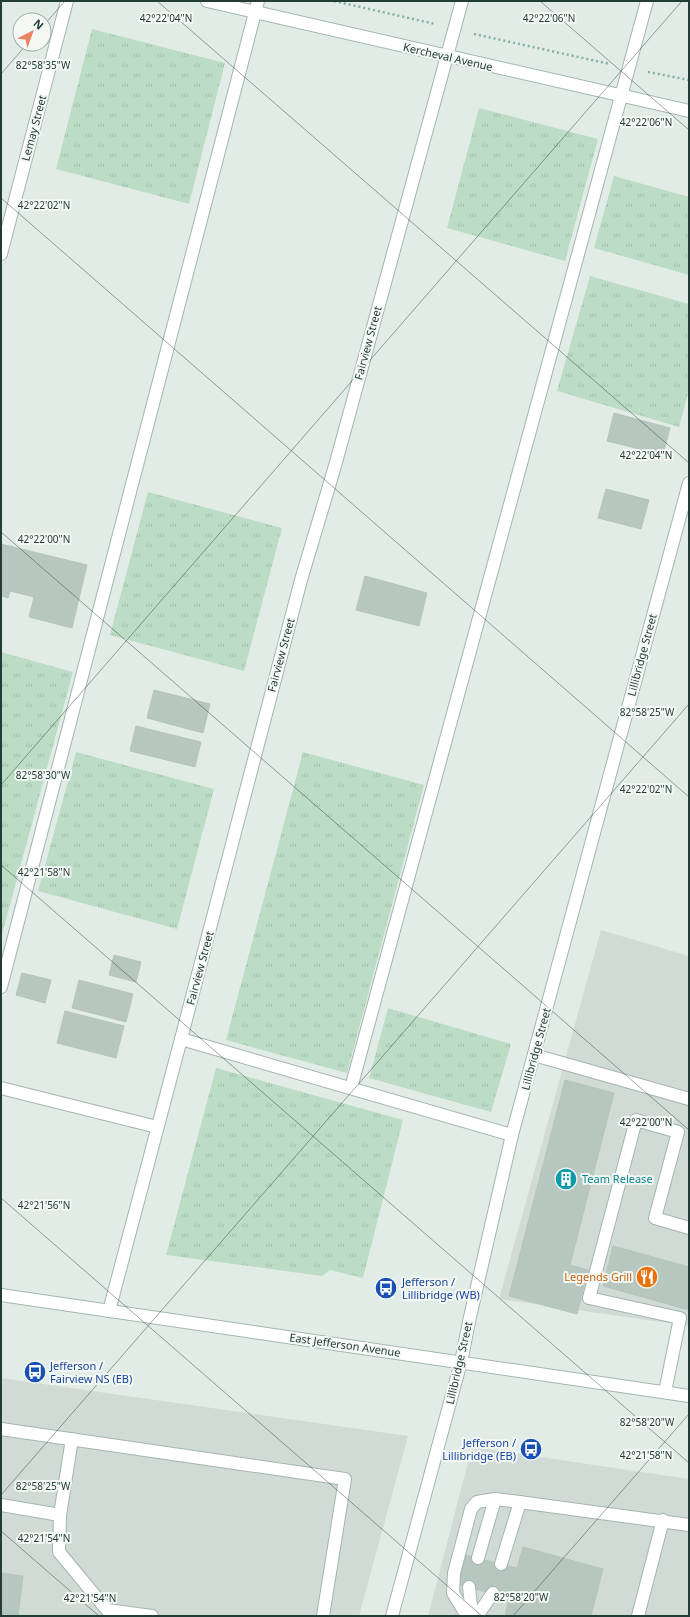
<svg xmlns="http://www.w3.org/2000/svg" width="690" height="1617" font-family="'Noto Sans',sans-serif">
  <defs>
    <pattern id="grass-tufts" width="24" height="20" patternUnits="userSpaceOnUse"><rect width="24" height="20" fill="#bcdcc5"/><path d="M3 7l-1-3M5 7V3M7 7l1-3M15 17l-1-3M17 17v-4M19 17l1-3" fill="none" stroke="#a1beaa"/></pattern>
  </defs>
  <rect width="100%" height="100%" fill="#e2ece7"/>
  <!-- built -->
  <g fill="#d0dbd6">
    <path d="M601 930 689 956V1326L499 1299Z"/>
    <path d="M1 1378 408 1436 359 1616H1Z"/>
    <path d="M472 1447 689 1479V1616H428Z"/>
  </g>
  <!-- grass -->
  <g fill="url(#grass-tufts)">
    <path d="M92 29 225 63 189 204 56 169Z"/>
    <path d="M479 108 598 139 565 261 447 228Z"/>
    <path d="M614 176 689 197V275L594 248Z"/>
    <path d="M590 276 689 304V390L679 427 557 391Z"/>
    <path d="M148 492 282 528 244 671 110 635Z"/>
    <path d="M1 652 73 672 1 938Z"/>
    <path d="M76 752 214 789 177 929 38 891Z"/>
    <path d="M303 752 424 785 347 1073 226 1040Z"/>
    <path d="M388 1008 511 1044 491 1112 369 1078Z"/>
    <path d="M216 1068 403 1120 363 1278 330 1270 322 1276 166 1255Z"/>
  </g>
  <!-- building -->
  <g fill="#b8c6c0" stroke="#b5c5be">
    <path d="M614 413 670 428 663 455 607 441Z"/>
    <path d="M606 489 649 500 641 529 598 518Z"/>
    <path d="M1 544 87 565 72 628 29 617 34 597 10 591 8 598 1 596Z"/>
    <path d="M365 576 427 593 419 626 356 610Z"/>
    <path d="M154 690 210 704 203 733 147 718Z"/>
    <path d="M136 726 201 742 195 767 130 751Z"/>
    <path d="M114 955 141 962 136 982 109 975Z"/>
    <path d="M22 973 51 980 45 1003 16 995Z"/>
    <path d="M79 980 133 994 126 1022 72 1008Z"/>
    <path d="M65 1011 124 1026 116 1058 57 1043Z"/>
    <path d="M565 1080 614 1093 570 1265 588 1270 577 1314 509 1296Z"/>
    <path d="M613 1246 689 1267V1310L603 1286Z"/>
    <path d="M523 1547 603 1569 591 1616H505L509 1598 457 1584 465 1555 517 1568Z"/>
    <path d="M1 1573 23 1576 18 1616H1Z"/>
  </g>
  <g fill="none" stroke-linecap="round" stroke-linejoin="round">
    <!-- lane casing -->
    <g stroke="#a5b4ae" stroke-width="14">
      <g id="lane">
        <path d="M1 987 258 1"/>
        <path d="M181 1039 512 1135"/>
        <path d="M534 1055 689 1099"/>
        <path d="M1 1088 157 1127"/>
        <path d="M351 1088 647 1"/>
        <path d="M665 1392 680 1318 589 1298 636 1120 678 1132 655 1218 689 1228"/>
        <path d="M1 1429 345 1479 323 1616"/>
        <path d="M1 1505 60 1515 59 1552 107 1610 152 1616"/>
        <path d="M60 1515 72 1439"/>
        <path d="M478 1558 495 1499"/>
        <path d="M501 1564 520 1502"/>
        <path d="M469 1587 472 1616"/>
        <path d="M467 1616 453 1593 454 1573 471 1509 477 1502 495 1499 512 1501 689 1525"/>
        <path d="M477 1616 493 1593"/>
        <path d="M638 1616 663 1520"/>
      </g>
    </g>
    <!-- street casing -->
    <g stroke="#a5b4ae" stroke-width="14">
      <g id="street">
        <path d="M1 254 67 1"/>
        <path d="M109 1311 181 1039 301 580 335 466 462 1"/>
        <path d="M392 1616 461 1362 470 1317 512 1135 689 483"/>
      </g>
    </g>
    <!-- secondary casing -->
    <g stroke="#a1b7af" stroke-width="14">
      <g id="secondary">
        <path d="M207 1 689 111"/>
        <path d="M1 1295 689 1396"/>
      </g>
    </g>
    <!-- path -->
    <g stroke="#84aea1" stroke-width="2.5" stroke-dasharray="2 3" stroke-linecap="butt">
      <path d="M334 1 435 24"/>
      <path d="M474 34 610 64"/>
      <path d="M648 72 689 80"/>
    </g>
    <!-- lane -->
    <use href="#lane" stroke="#fff" stroke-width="12"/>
    <!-- street -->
    <use href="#street" stroke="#fff" stroke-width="12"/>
    <!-- secondary -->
    <use href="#secondary" stroke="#fff" stroke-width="12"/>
  </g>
  <!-- ticks -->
  <path fill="none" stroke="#233c35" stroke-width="1" stroke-opacity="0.45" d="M157 1 689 463M540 1 689 130M44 25 65 1M1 74 27 44M1 198 689 797M1 532 689 1130M1 785 682 1M1 865 689 1463M1 1198 482 1616M1 1495 689 704M1 1531 99 1616M513 1616 689 1414"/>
  <!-- icons -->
  <defs>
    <g id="building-disc" transform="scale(1.15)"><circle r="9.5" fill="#0f9aa8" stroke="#f3f8f5"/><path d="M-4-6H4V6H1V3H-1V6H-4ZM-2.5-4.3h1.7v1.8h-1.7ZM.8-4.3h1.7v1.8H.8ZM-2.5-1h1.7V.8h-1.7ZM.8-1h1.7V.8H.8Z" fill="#fff"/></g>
    <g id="restaurant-disc" transform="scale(1.15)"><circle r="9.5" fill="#e8710a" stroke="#f3f8f5"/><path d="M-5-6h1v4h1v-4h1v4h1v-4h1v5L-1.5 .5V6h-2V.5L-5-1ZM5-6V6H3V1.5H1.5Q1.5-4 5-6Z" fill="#fff"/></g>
    <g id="bus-disc" transform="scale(1.15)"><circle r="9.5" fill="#1a4fb4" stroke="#f3f8f5"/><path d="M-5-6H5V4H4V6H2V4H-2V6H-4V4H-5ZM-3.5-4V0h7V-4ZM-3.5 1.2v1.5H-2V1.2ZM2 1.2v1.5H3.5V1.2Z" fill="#fff"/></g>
  </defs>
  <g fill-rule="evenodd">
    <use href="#building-disc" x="566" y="1179"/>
    <use href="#restaurant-disc" x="647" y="1277"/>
    <use href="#bus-disc" x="386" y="1288"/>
    <use href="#bus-disc" x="35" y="1372"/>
    <use href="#bus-disc" x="531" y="1449"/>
  </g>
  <g text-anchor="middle" stroke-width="4" stroke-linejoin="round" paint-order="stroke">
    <!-- street labels -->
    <g font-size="11" fill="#233c35" stroke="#f3f8f5">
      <text transform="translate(448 57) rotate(13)" y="4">Kercheval Avenue</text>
      <text transform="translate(34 128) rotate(-75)" y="4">Lemay Street</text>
      <text transform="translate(368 343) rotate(-75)" y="4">Fairview Street</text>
      <text transform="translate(281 655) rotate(-75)" y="4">Fairview Street</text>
      <text transform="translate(642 655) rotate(-75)" y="4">Lillibridge Street</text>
      <text transform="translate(200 968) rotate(-75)" y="4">Fairview Street</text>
      <text transform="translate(536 1049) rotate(-75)" y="4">Lillibridge Street</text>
      <text transform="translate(345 1345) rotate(8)" y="4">East Jefferson Avenue</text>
      <text transform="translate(459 1363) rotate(-77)" y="4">Lillibridge Street</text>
    </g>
    <!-- culture labels -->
    <g font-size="11" fill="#0d838f" stroke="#f3f8f5" text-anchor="start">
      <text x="582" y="1183">Team Release</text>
    </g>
    <!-- food labels -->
    <g font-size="11" fill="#c56008" stroke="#f3f8f5" text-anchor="end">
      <text x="632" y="1281">Legends Grill</text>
    </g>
    <!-- transit labels -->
    <g font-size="11" fill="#164399" stroke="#f3f8f5" text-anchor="start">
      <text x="402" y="1286">Jefferson /<tspan x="402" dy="13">Lillibridge (WB)</tspan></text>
      <text x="50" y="1370">Jefferson /<tspan x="50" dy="13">Fairview NS (EB)</tspan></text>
      <text x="516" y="1447" text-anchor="end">Jefferson /<tspan x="516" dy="13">Lillibridge (EB)</tspan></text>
    </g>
  </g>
  <g font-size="10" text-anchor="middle" fill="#233c35" stroke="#f3f8f5" stroke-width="4" stroke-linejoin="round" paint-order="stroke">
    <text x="166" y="22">42°22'04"N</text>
    <text x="549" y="22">42°22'06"N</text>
    <text x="43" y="69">82°58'35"W</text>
    <text x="646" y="126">42°22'06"N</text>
    <text x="44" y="209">42°22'02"N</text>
    <text x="646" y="459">42°22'04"N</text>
    <text x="44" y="543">42°22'00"N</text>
    <text x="647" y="716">82°58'25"W</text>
    <text x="43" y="779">82°58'30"W</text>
    <text x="646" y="793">42°22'02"N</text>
    <text x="44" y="876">42°21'58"N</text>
    <text x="646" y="1126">42°22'00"N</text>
    <text x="44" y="1209">42°21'56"N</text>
    <text x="647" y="1426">82°58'20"W</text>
    <text x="646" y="1459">42°21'58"N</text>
    <text x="43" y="1490">82°58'25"W</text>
    <text x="44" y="1542">42°21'54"N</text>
    <text x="521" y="1601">82°58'20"W</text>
    <text x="90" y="1602">42°21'54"N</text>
  </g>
  <!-- border -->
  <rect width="690" height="1617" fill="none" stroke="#233c35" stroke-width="4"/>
  <!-- north arrow -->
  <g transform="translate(32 32) rotate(41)"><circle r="19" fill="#f3f8f5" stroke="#a0ada8"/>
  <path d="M0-3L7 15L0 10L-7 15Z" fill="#eb8261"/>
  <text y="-6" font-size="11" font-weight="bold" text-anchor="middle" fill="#233c35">N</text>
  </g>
</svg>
